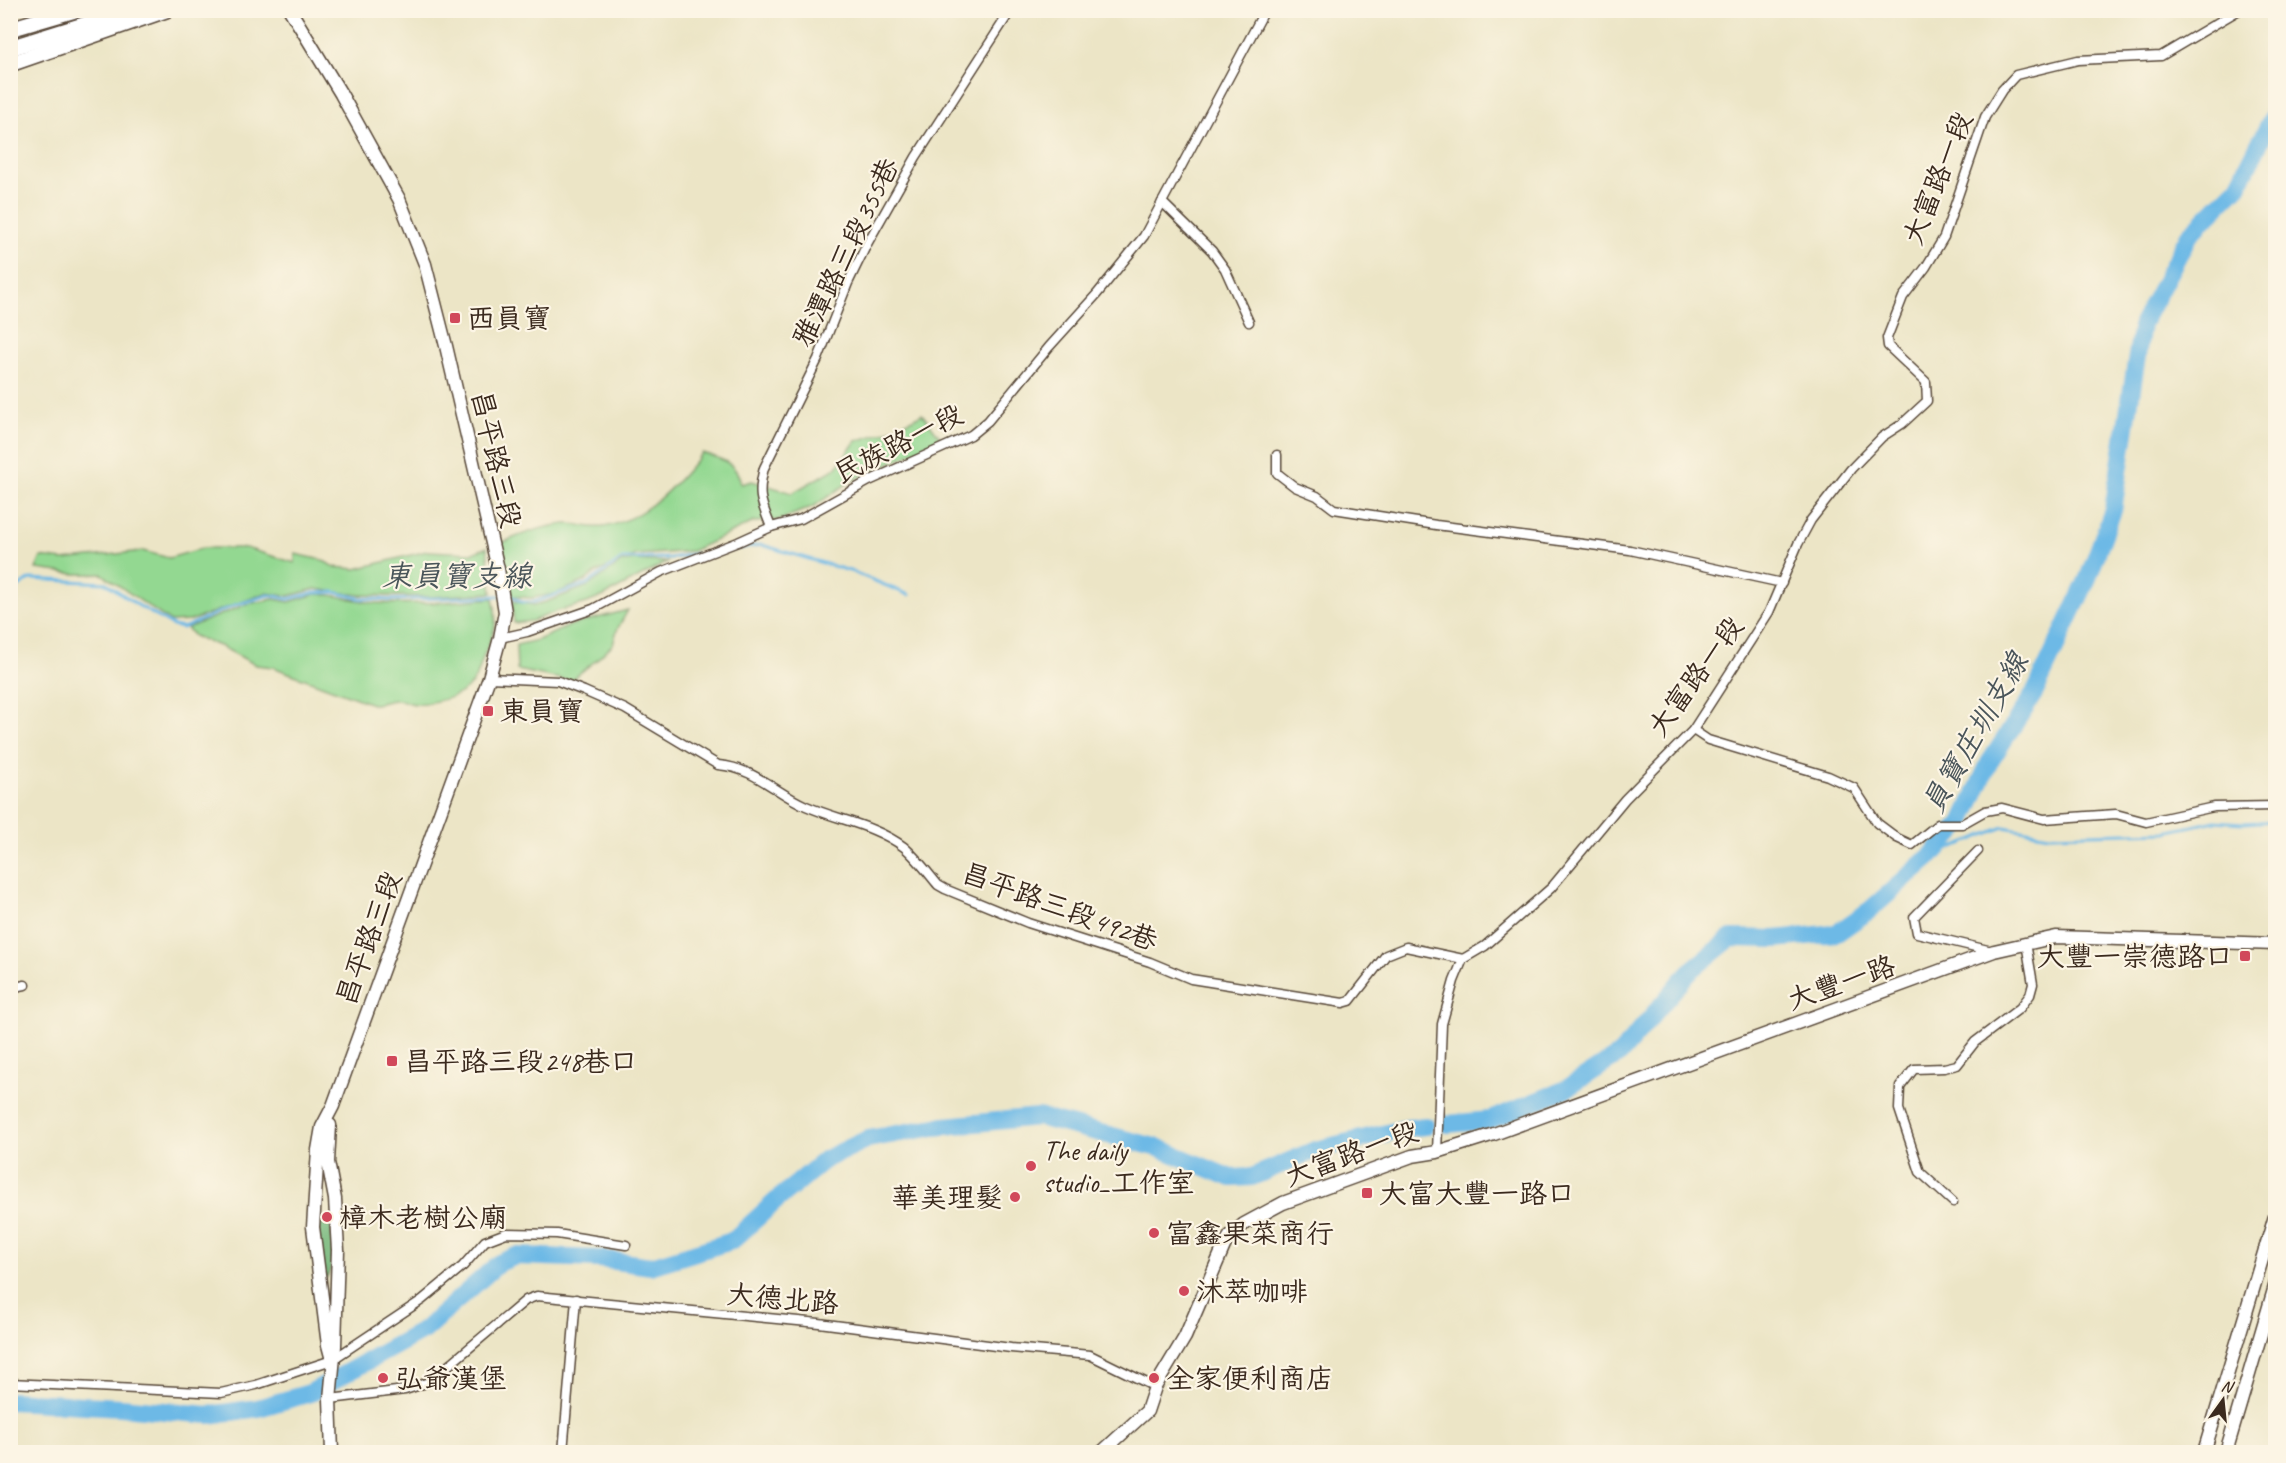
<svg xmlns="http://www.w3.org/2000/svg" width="2286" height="1463" font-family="Caveat,'LXGW WenKai TC',sans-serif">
  <rect width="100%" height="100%" fill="#fcf5e5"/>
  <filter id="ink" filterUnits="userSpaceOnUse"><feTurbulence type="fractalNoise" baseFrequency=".0167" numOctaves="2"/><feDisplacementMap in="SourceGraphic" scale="12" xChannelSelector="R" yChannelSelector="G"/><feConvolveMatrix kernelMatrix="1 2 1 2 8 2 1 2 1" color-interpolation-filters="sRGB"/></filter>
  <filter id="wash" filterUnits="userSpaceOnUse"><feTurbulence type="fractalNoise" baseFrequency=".008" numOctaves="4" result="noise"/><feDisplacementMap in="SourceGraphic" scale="24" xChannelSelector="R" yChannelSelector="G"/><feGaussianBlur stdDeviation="1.35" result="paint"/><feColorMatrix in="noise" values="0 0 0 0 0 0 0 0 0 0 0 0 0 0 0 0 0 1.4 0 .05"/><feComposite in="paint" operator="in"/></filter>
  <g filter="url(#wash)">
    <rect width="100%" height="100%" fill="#ece5c6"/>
    <!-- green -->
    <g fill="#93d891" stroke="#678158" stroke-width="1.5">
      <path d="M922 414 944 442 912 453 851 481 814 506 780 520 754 522 692 551 636 555 595 573 585 581 555 594 531 598 512 596 500 544C521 534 543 526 566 524 578 523 591 529 603 527 645 520 677 484 702 453 720 458 738 463 741 484L752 481 792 493 836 468 856 441 889 431Z"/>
      <path d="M487 547 492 593 431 597 359 595 315 589 289 596 266 593 190 621 171 622 102 574H75L36 569 41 557 63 560 143 551 169 558 204 548H246L295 563V554L322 560 334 567 356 569 427 551 473 553Z"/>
      <path d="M634 560 667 562 604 596 587 603 558 611 532 621 514 623 512 601 534 605 546 602 588 586 622 562Z"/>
      <path d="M316 594C337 594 355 601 376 603 415 605 454 602 493 598 499 622 494 633 484 655 481 662 480 670 476 677 465 698 438 702 416 704 410 704 404 700 398 700 389 699 380 705 372 704L273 667 256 665 222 647 194 636 187 628 247 604 274 599 289 602Z"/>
      <path d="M628 610 617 630 613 644 595 661 570 681 517 670 516 645 538 640 571 625Z"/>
    </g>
    <!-- forest -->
    <path fill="#76b87b" stroke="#58714c" stroke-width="1.5" d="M317 1224 331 1225C332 1239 336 1266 326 1278L323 1275Z"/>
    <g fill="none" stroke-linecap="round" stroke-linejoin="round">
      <!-- stream -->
      <g stroke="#6db9e6" stroke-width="3">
        <path d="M726 550 762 545 853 572 909 595"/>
        <path d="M10 593 30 579 106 583 136 604 173 626 183 628 235 605 269 595 288 599 313 593 334 592 359 598 390 600 499 596"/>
        <path d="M505 596H511L522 602H534L587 584 622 559 671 558 696 554"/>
        <path d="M1931 856 2004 827 2049 835 2166 832 2215 821 2243 823 2276 821"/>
      </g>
      <!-- river -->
      <g stroke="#6db9e6" stroke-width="18">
        <path d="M1448 1124 1490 1120 1566 1089 1620 1054 1689 972 1731 938 1775 939 1837 933 1870 910 1931 856 1962 823 1989 763 2035 692 2088 578 2113 510 2142 324 2189 235 2238 186 2276 110"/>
        <path d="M10 1401 121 1407 209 1415 258 1408 310 1393 424 1330 499 1263 516 1256 600 1259 651 1266 732 1241 777 1200 826 1159 868 1139 935 1127 1038 1117 1159 1148 1231 1178 1252 1177 1315 1150 1408 1128 1426 1126"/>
      </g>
    </g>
  </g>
  <g filter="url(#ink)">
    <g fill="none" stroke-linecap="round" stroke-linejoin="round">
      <!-- street casing -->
      <g stroke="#564637" stroke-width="11">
        <g id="street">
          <path d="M1162 202 1212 251 1225 269 1249 322"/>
          <path d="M1277 455V473L1295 487 1317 496 1334 509 1436 525 1630 550 1782 583"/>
          <path d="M771 527C761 502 757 495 764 468L818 359 848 283 867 244 916 157 1011 10"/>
          <path d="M500 638 527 632 593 609 661 572 738 542 771 527 801 519 869 481 971 435 988 421 1049 347 1097 294 1144 236 1265 10"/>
          <path d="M489 678 558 681 584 691 625 709 718 765C755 768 774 792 806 806 838 820 875 825 904 847 917 858 928 873 938 885L945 889 1028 923 1150 962 1191 979 1343 1003 1350 1001 1386 955 1406 947 1463 959"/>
          <path d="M1693 730 1708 740 1828 776 1854 788 1877 823 1897 838 1912 845 1938 824H1962L1985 811 2002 808 2044 819 2116 814 2146 822 2214 807 2276 806"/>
          <path d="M1978 851 1914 917 1917 933 1992 951"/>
          <path d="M10 988 25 985"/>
          <path d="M10 1125 12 1133 10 1138"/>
          <path d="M1437 1152 1442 1024 1454 981 1463 959 1485 946 1551 888 1625 799 1693 730 1769 612 1798 544 1811 520 1851 469 1882 437 1902 424 1927 401 1926 382 1888 346 1887 338 1903 297 1926 267 1944 237 1985 117 2002 90 2016 75 2078 60 2161 56 2239 10"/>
          <path d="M1953 1202 1920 1172 1899 1109 1900 1087 1914 1069 1944 1068 1957 1065 1975 1042 2020 1008 2030 995 2033 984 2026 943"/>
          <path d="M10 1383 221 1393 256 1385 332 1360 422 1300 463 1266 485 1241 506 1233 557 1234 626 1245"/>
          <path d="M330 1399 405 1390 429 1382 526 1300 537 1296 819 1323 1011 1348 1090 1355 1155 1387"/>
          <path d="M563 1452 576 1299"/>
        </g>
      </g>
      <!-- secondary casing -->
      <g stroke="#564637" stroke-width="15">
        <g id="secondary">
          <path d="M290 10 341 94 399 199 425 264 446 346 498 569 505 612 500 638 489 678 333 1106 322 1127 318 1150 313 1227 328 1345 332 1360"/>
          <path d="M330 1125 328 1162 335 1199 338 1250 335 1346 330 1399 332 1452"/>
          <path d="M1102 1452 1147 1411 1155 1387 1185 1337 1224 1246 1230 1236 1244 1224 1283 1203 1412 1156 1437 1152 1494 1134 1994 951 2056 937 2276 944"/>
          <path d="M2204 1452 2276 1213"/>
          <path d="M2226 1452 2276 1283"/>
        </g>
      </g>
      <!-- highway casing -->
      <g stroke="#564637" stroke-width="18">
        <g id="highway">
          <path d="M10 29 75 10"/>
          <path d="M10 48 132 10"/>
          <path d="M10 64 166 10"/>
        </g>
      </g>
      <!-- street -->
      <use href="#street" stroke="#fff" stroke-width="8"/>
      <!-- secondary -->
      <use href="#secondary" stroke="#fff" stroke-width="12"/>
      <!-- highway -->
      <use href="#highway" stroke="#fff" stroke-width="15"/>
    </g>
  </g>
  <!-- markers -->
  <g fill="#d1495b" stroke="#fcf5e5" stroke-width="2">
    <rect x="449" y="312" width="12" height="12" rx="3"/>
    <rect x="482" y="705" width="12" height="12" rx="3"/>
    <rect x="2239" y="950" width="12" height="12" rx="3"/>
    <rect x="386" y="1055" width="12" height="12" rx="3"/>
    <circle cx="1031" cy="1166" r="6"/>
    <rect x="1361" y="1187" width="12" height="12" rx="3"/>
    <circle cx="1015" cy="1197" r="6"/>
    <circle cx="327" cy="1217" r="6"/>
    <circle cx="1154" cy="1233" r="6"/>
    <circle cx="1184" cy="1291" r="6"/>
    <circle cx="383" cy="1378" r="6"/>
    <circle cx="1154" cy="1378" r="6"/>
  </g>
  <g text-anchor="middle" stroke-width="4.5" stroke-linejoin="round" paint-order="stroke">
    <!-- street labels -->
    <g font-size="28" fill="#3b2a1e" stroke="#fcf5e5">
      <text transform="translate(1937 178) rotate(-68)" y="10">大富路一段</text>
      <text transform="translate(845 252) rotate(-64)" y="10">雅潭路三段355巷</text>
      <text transform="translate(898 443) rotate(-27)" y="10">民族路一段</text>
      <text transform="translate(497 459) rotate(77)" y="10">昌平路三段</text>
      <text transform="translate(1695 676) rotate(-54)" y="10">大富路一段</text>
      <text transform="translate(1060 906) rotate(20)" y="10">昌平路三段492巷</text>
      <text transform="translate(368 938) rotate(-70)" y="10">昌平路三段</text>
      <text transform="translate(1841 982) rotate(-19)" y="10">大豐一路</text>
      <text transform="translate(1351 1153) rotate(-20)" y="10">大富路一段</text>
      <text transform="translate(783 1298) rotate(5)" y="10">大德北路</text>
    </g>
    <!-- poi labels -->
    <g font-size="28" fill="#3b2a1e" stroke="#fcf5e5" text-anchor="start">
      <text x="467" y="328">西員寶</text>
      <text x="500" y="721">東員寶</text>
      <text x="2233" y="966" text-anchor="end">大豐一崇德路口</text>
      <text x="404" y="1071">昌平路三段248巷口</text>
      <text x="1043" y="1160">The daily<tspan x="1043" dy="32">studio_工作室</tspan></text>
      <text x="1379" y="1203">大富大豐一路口</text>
      <text x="1003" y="1207" text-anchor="end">華美理髮</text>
      <text x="339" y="1227">樟木老樹公廟</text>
      <text x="1166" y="1243">富鑫果菜商行</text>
      <text x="1196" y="1301">沐萃咖啡</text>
      <text x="395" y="1388">弘爺漢堡</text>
      <text x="1166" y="1388">全家便利商店</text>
    </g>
    <!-- water labels -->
    <g font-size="30" font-style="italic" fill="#4a555a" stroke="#fcf5e5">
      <text x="457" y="586">東員寶支線</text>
      <text transform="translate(1975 733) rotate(-60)" y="10">員寶庄圳支線</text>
    </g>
  </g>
  <!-- margin -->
  <rect width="2286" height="1463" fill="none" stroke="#fcf5e5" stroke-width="36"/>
  <!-- north arrow -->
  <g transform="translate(2223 1400) rotate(15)" stroke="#fcf5e5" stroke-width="4.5" paint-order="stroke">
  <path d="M0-4.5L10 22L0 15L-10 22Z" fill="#3b2a1e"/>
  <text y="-9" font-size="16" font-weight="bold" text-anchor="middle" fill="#3b2a1e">N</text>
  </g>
</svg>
